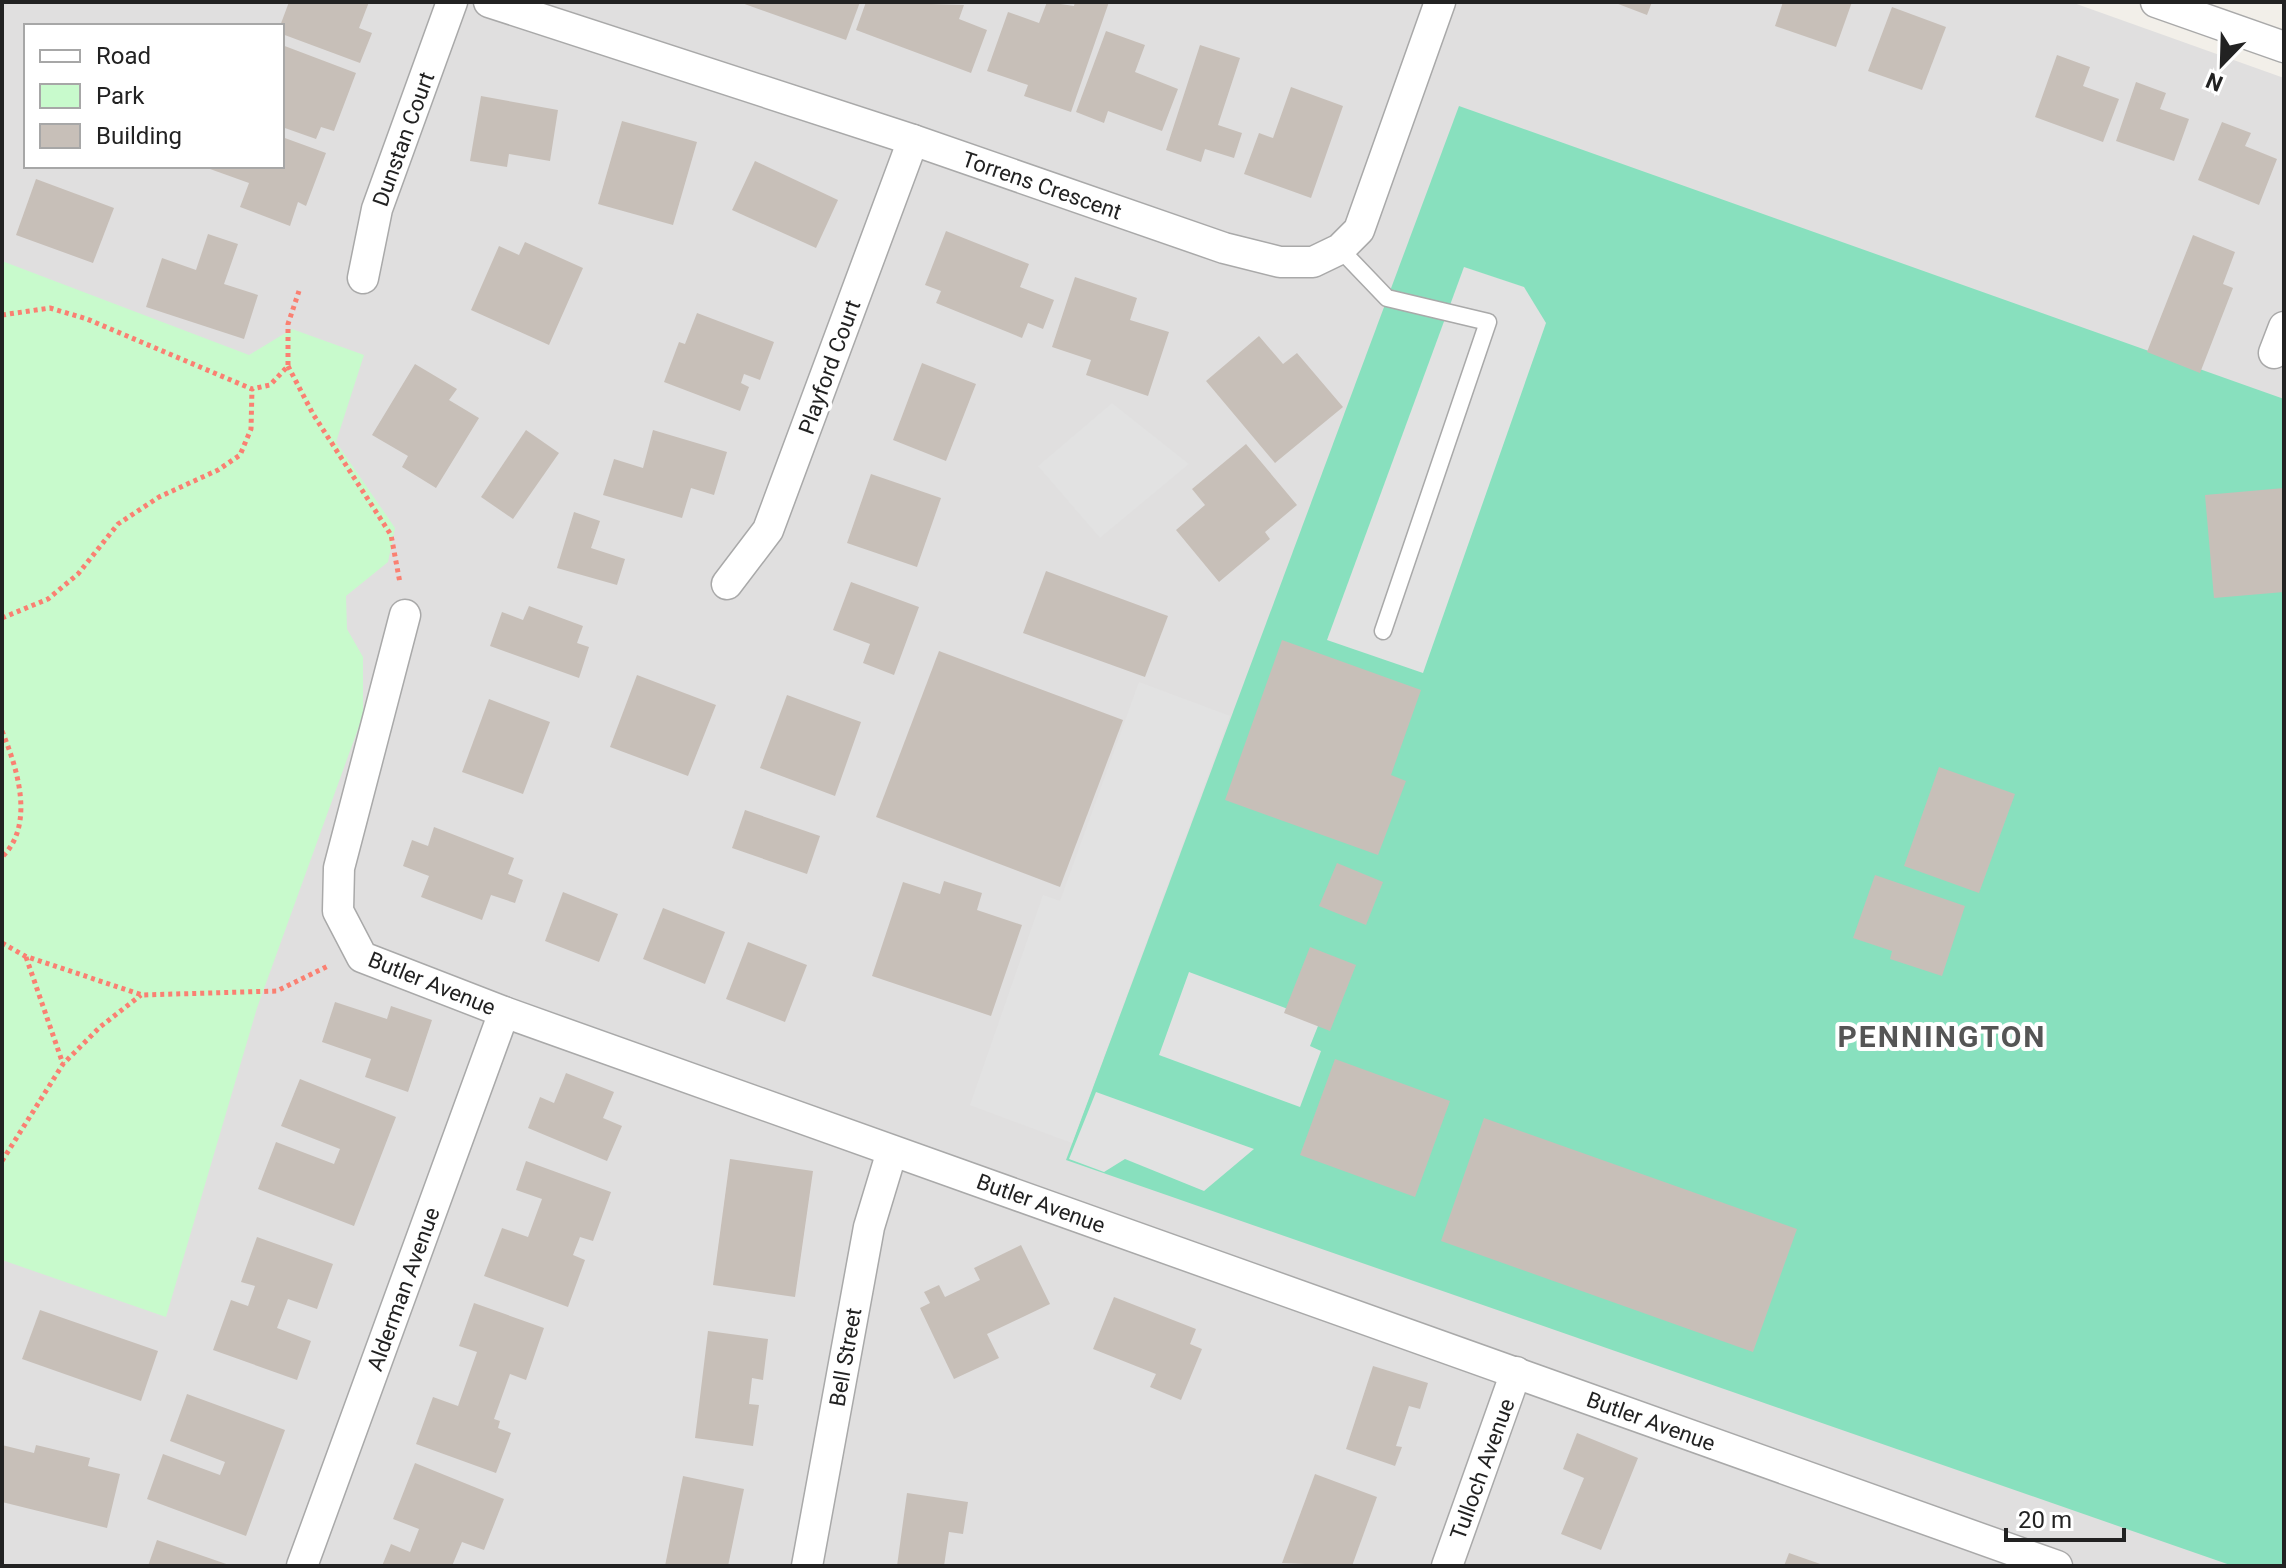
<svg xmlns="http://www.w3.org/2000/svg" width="2286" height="1568" font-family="Roboto,sans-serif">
  <rect width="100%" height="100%" fill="#f2efe9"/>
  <!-- residential -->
  <path fill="#e0dfdf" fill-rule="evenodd" d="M2 2H2071L2284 78V1566H2ZM26 26H282V166H26Z"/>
  <!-- park -->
  <path fill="#c8facc" d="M2 261 249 355 292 329 364 355 336 442 395 528 388 562 346 596 347 629 363 657V715L257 1008 166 1317 2 1260Z"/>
  <!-- pitch -->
  <path fill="#88e0be" d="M1459 106 2284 399V1566H2233L1066 1160Z"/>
  <!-- parking -->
  <g fill="#e2e2e2">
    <path d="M1464 267 1524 287 1546 323 1423 673 1327 640Z"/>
    <path d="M1112 403 1189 464 1100 538 1038 466Z"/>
    <path d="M1139 682 1230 716 1072 1143 970 1105 1043 895 1060 901Z"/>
    <path d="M1189 972 1320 1021 1310 1046 1321 1051 1300 1107 1159 1055Z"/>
    <path d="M1096 1092 1254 1149 1204 1191 1125 1159 1104 1172 1069 1159Z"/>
  </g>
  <!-- building -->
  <g fill="#c7bfb8">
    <path d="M289 2H369L359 28 372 33 360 63 282 34 280 26Z"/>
    <path d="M739 2H860L846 40Z"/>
    <path d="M866 2 964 5 959 19 987 30 971 73 856 30Z"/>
    <path d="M1047 2 1074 6 1075 2H1109L1071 112 1024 96 1028 85 987 71 1008 12 1039 23Z"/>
    <path d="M1613 2H1652L1647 15Z"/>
    <path d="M1783 2H1852L1836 47 1775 26Z"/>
    <path d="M1892 7 1946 27 1922 90 1868 71Z"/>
    <path d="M1106 31 1145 45 1135 72 1178 89 1162 131 1108 111 1104 123 1076 112Z"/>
    <path d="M282 45 356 73 334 131 321 127 316 139 282 127 285 108 282 106Z"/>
    <path d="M1200 45 1240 58 1218 125 1242 133 1234 158 1205 149 1201 162 1166 150Z"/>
    <path d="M2057 55 2090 67 2083 86 2119 99 2103 142 2035 117Z"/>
    <path d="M2136 82 2166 93 2160 109 2189 119 2174 161 2116 141Z"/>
    <path d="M1291 87 1343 106 1311 198 1244 174 1259 133 1273 138Z"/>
    <path d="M481 96 558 110 550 161 509 154 507 167 470 161Z"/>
    <path d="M622 121 697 142 673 225 598 204Z"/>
    <path d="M2222 122 2251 133 2245 146 2277 159 2259 205 2198 180Z"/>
    <path d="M282 137 326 153 306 206 298 202 290 226 240 207 249 183 210 169 211 166H282Z"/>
    <path d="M755 161 838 200 816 248 732 210Z"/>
    <path d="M36 179 114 208 93 263 16 235Z"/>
    <path d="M946 231 1029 264 1020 287 1054 300 1043 329 1028 323 1022 338 936 303 941 291 925 285Z"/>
    <path d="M208 234 238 244 224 284 258 295 244 339 146 307 162 258 196 270Z"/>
    <path d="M2193 235 2235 252 2223 284 2233 288 2200 373 2147 352Z"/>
    <path d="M525 242 583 268 549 345 471 310 499 246 519 255Z"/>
    <path d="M1075 277 1137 298 1130 320 1169 332 1148 396 1086 375 1091 360 1052 347Z"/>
    <path d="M697 313 774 342 760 380 744 374 741 383 749 387 740 411 664 382 679 342 685 344Z"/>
    <path d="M1259 336 1283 364 1297 353 1343 407 1275 463 1206 381Z"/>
    <path d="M922 363 976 384 946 461 893 440Z"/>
    <path d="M415 364 457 389 449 400 479 418 436 488 402 467 408 456 372 435Z"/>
    <path d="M526 430 559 453 513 519 481 497Z"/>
    <path d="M653 430 727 452 714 495 691 488 682 518 603 495 614 459 643 468Z"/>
    <path d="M1246 444 1297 505 1265 532 1270 539 1219 582 1176 530 1205 505 1192 489Z"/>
    <path d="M871 474 941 498 917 567 847 543Z"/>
    <path d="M2284 488V592L2214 598 2205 495Z"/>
    <path d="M574 512 600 521 591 548 625 559 617 585 557 568Z"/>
    <path d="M1046 571 1168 616 1145 677 1023 633Z"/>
    <path d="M851 582 919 607 894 675 863 663 870 644 833 630Z"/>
    <path d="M529 606 583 626 577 643 589 647 579 678 490 646 502 612 523 620Z"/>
    <path d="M1282 640 1421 690 1391 775 1406 781 1378 855 1225 800Z"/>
    <path d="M939 651 1123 720 1060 887 876 817Z"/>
    <path d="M637 675 716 705 688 776 610 747Z"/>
    <path d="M787 695 861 722 835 796 760 768Z"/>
    <path d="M489 699 550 722 523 794 462 772Z"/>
    <path d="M1939 767 2015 794 1979 893 1904 866Z"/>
    <path d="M745 810 820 836 807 874 732 848Z"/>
    <path d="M434 827 514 858 508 874 523 880 515 903 491 895 482 920 421 897 429 876 403 866 412 840 428 846Z"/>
    <path d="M1337 863 1383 882 1366 925 1319 906Z"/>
    <path d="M1875 875 1965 906 1942 976 1890 959 1892 951 1853 938Z"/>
    <path d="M944 881 982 893 977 910 1022 925 991 1016 872 976 903 882 940 894Z"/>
    <path d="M563 892 618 914 599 962 545 941Z"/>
    <path d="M663 908 725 932 705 984 643 959Z"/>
    <path d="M748 942 807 965 785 1022 726 999Z"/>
    <path d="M1310 947 1356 965 1330 1031 1284 1013Z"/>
    <path d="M335 1002 387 1019 391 1006 432 1020 408 1092 365 1077 371 1059 322 1042Z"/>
    <path d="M1335 1059 1450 1101 1415 1197 1300 1155Z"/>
    <path d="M566 1073 614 1092 603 1118 622 1126 607 1161 528 1128 540 1097 554 1103Z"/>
    <path d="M300 1079 396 1117 354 1226 258 1189 276 1142 334 1164 340 1149 281 1126Z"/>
    <path d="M1484 1118 1797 1229 1753 1352 1441 1241Z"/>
    <path d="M730 1159 813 1171 795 1297 713 1285Z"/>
    <path d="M526 1161 611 1192 593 1241 580 1237 573 1255 585 1260 568 1307 484 1276 502 1228 528 1237 542 1199 516 1190Z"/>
    <path d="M257 1237 333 1264 317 1309 288 1299 277 1328 311 1341 297 1380 213 1350 231 1300 248 1306 255 1286 241 1282Z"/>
    <path d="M1021 1245 1050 1304 987 1334 999 1358 954 1379 920 1308 930 1303 924 1292 939 1285 945 1297 980 1280 974 1268Z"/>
    <path d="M1114 1297 1196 1329 1190 1344 1202 1349 1181 1400 1150 1387 1156 1374 1093 1349Z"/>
    <path d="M474 1303 544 1328 526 1380 510 1374 494 1419 500 1421 498 1428 511 1433 496 1473 416 1444 433 1397 458 1406 477 1352 459 1346Z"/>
    <path d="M40 1310 158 1351 141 1401 22 1359Z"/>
    <path d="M708 1331 768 1339 763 1380 752 1378 749 1404 759 1405 753 1446 695 1438Z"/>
    <path d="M1373 1366 1428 1383 1420 1409 1409 1406 1396 1446 1402 1447 1395 1466 1346 1449Z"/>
    <path d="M187 1394 285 1430 246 1536 147 1499 163 1454 220 1475 225 1462 170 1441Z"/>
    <path d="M1577 1433 1638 1458 1601 1550 1561 1534 1584 1478 1563 1469Z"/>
    <path d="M2 1445 34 1453 36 1445 90 1458 88 1466 120 1474 107 1528 2 1502Z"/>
    <path d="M415 1463 504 1499 484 1550 462 1542 452 1566H382L391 1544 410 1552 419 1529 393 1519Z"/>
    <path d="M1315 1474 1377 1497 1352 1566 1282 1563Z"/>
    <path d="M683 1476 744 1489 728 1566H665Z"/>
    <path d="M907 1493 968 1502 963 1534 949 1532 944 1566H897Z"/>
    <path d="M157 1540 232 1566H148Z"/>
    <path d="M1789 1553 1826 1566H1784Z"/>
  </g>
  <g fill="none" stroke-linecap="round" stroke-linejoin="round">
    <!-- lane casing -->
    <g stroke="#a9a9a9" stroke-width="19">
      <path id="lane" d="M1340 249 1387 298 1488 322 1383 631"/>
    </g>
    <!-- street casing -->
    <g stroke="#a9a9a9" stroke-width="33">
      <g id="street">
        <path d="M489 2 913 140 1224 248 1280 262H1313L1340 249 1359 230 1440 2"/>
        <path d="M2156 2 2284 47"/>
        <path d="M363 278 377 209 452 2"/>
        <path d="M2274 353 2284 327"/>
        <path d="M727 584 768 530 913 140"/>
        <path d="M405 615 339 868 338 911 362 957 504 1012 2057 1566"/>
        <path d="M302 1566 504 1012"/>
        <path d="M807 1566 869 1227 892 1151"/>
        <path d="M1447 1566 1516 1372"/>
      </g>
    </g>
    <!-- path -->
    <g stroke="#fa8072" stroke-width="5" stroke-dasharray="4 4" stroke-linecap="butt">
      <path d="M2 315 50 308 87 319 252 389 270 385 288 366V324L299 291"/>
      <path d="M288 366 313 414 391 535 400 583"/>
      <path d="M2 618 48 599 78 574 118 524 159 497 218 470 240 455 251 429 252 389"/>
      <path d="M2 731C18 770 35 825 2 857"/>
      <path d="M2 943 25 956 142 995 277 991 330 965"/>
      <path d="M26 957 63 1064"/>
      <path d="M2 1161 63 1064 100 1027 141 995"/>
    </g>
    <!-- lane -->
    <use href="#lane" stroke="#fff" stroke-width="16"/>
    <!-- street -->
    <use href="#street" stroke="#fff" stroke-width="30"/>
  </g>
  <g text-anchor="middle" stroke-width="8" stroke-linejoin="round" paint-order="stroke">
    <!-- street labels -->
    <g font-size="22" fill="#222" stroke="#fff">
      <text transform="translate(403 139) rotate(-70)" y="8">Dunstan Court</text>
      <text transform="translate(1042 185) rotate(19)" y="8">Torrens Crescent</text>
      <text transform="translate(829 367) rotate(-70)" y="8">Playford Court</text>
      <text transform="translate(432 983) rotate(22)" y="8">Butler Avenue</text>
      <text transform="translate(1041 1203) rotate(20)" y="8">Butler Avenue</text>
      <text transform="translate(403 1289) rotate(-70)" y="8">Alderman Avenue</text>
      <text transform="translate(845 1357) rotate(-80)" y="8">Bell Street</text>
      <text transform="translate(1651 1421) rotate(20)" y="8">Butler Avenue</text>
      <text transform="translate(1482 1469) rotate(-70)" y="8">Tulloch Avenue</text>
    </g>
    <!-- district labels -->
    <g font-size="30" font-weight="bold" letter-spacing="2" fill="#555" stroke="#fff">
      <text x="1942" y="1047">PENNINGTON</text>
    </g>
  </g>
  <!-- border -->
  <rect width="2286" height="1568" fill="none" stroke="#222222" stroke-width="8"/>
  <!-- legend -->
  <rect x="24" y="24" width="260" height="144" fill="#ffffff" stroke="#a7a7a7" stroke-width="2"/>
  <rect x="40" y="50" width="40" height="12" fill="#ffffff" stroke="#a7a7a7" stroke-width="2"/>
  <text x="96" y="64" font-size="24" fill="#222222">Road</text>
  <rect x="40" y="84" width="40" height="24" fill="#c8facc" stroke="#a7a7a7" stroke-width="2"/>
  <text x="96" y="104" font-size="24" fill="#222222">Park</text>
  <rect x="40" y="124" width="40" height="24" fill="#c7bfb8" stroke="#a7a7a7" stroke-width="2"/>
  <text x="96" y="144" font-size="24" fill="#222222">Building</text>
  <!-- north arrow -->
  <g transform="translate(2222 64) rotate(203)" stroke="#ffffff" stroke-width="6" paint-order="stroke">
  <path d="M0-6L14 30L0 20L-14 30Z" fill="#222222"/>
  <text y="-12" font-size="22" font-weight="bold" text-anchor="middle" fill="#222222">N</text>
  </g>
  <!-- scale -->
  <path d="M2006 1528v12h118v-12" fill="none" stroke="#222222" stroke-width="4"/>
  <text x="2018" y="1528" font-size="24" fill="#222222" stroke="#ffffff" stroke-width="6" paint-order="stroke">20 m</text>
</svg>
